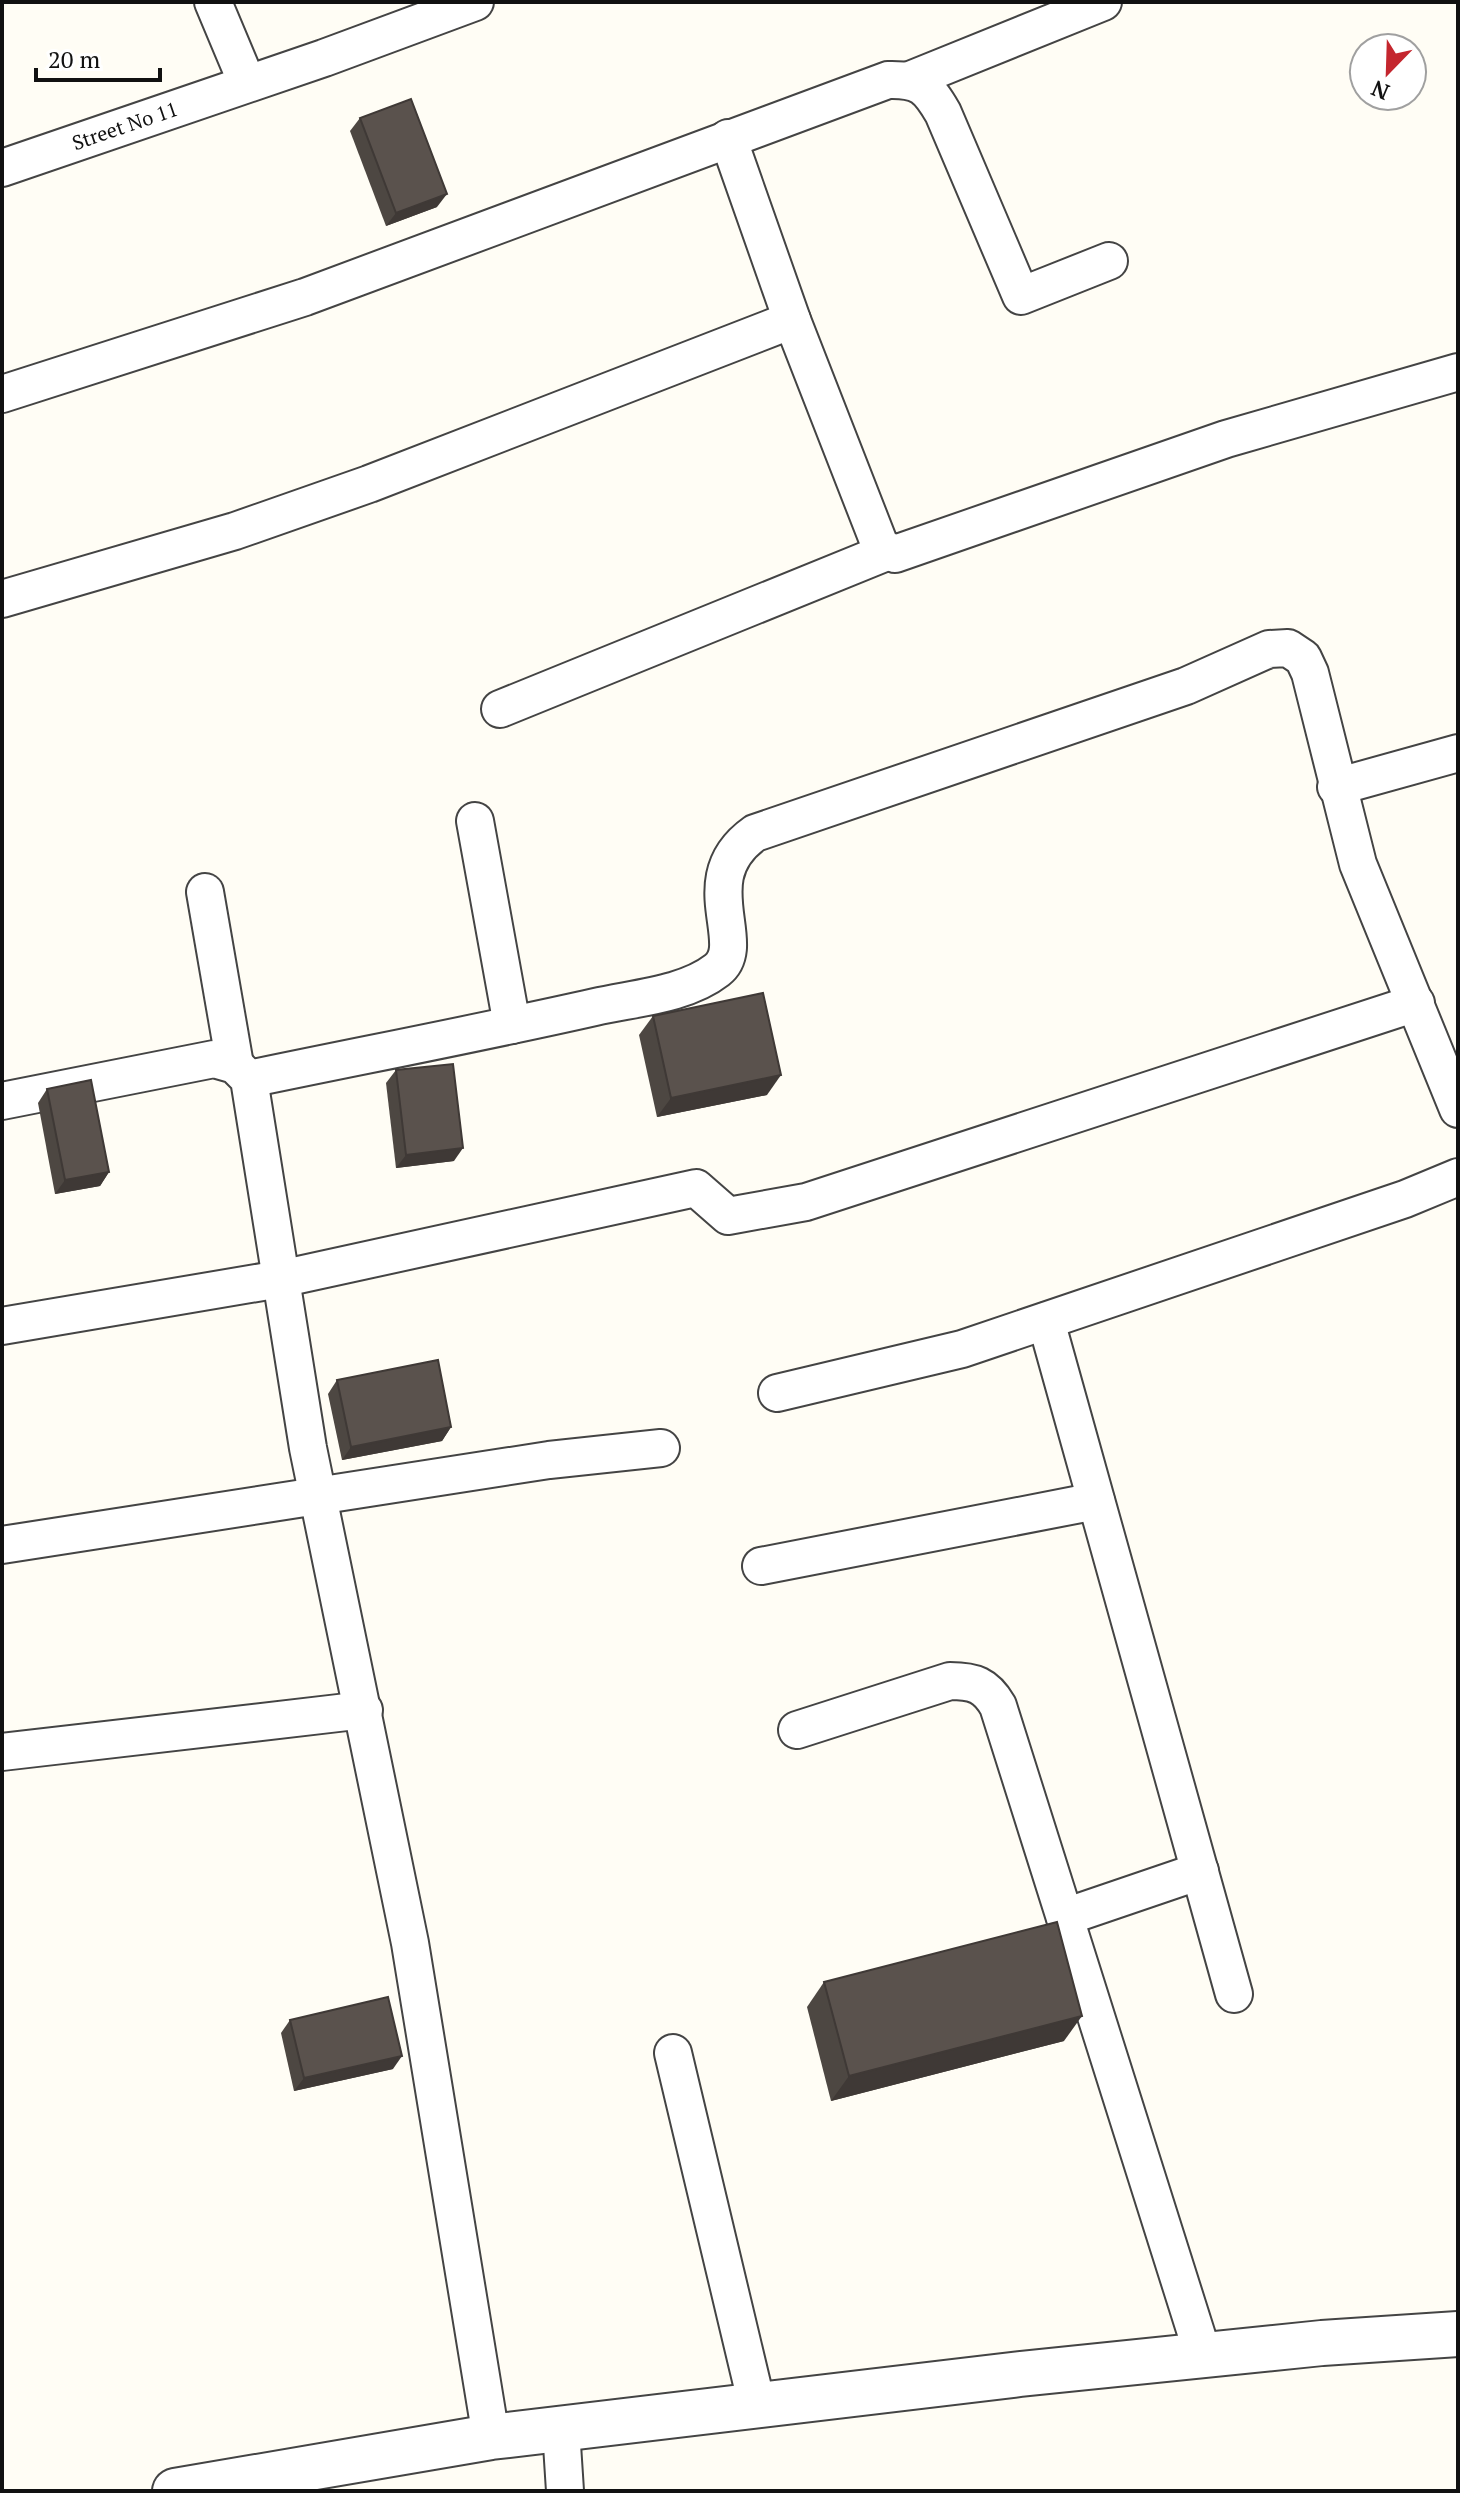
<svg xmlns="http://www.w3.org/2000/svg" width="1460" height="2493" font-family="'PT Serif',serif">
  <rect width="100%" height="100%" fill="#fffdf5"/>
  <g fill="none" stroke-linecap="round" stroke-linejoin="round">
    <!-- minor casing -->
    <g stroke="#444" stroke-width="40">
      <g id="minor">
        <path d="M213 2 247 83"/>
        <path d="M910 80 1103 2"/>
        <path d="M728 138 792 320 881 548 895 554 1226 439 1458 372"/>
        <path id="s1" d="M2 168 324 58 475 2"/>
        <path d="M2 394 305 297 888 80C920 79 928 87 943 113L1021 296 1109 261"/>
        <path d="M2 599 235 531 369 484 792 320"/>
        <path d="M500 709 889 551"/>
        <path d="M1336 787 1458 753"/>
        <path d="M475 821 512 1025"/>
        <path d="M205 892 235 1065"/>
        <path d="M249 1079C364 1055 480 1033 595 1007 634 998 685 995 717 970 751 944 690 879 755 833L1186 686 1269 649 1288 648 1303 658 1310 673 1358 864 1458 1109"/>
        <path d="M2 1101 214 1059 235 1065 249 1079 308 1448 410 1943 491 2437"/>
        <path d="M1046 1321 1234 1994"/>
        <path d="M2 1326 280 1279 696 1188 728 1216 806 1202 1416 1003"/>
        <path d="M777 1393 962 1349 1405 1199 1458 1177"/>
        <path d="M2 1545 549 1460 661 1448"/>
        <path d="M761 1566 1096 1501"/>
        <path d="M797 1730 950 1681C974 1681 986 1685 998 1706L1203 2355"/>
        <path d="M2 1752 364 1710"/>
        <path d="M1065 1917 1200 1871"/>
        <path d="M673 2053 757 2405"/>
        <path d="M561 2429 565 2491"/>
      </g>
    </g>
    <!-- tertiary casing -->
    <g stroke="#444" stroke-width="48">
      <path id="tertiary" d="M175 2491 491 2437 1020 2374 1322 2343 1458 2334"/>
    </g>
    <!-- minor -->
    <use href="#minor" stroke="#fff" stroke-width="36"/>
    <!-- tertiary -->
    <use href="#tertiary" stroke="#fff" stroke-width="44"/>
  </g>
  <!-- wall -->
  <g fill="#4d4742">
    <path d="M360 118 437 207 386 226 350 131Z"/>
    <path d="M653 1016 767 1095 657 1117 639 1035Z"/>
    <path d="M396 1070 454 1161 396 1168 386 1083Z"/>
    <path d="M47 1089 109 1172 100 1186 55 1194 38 1103Z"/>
    <path d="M337 1380 451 1427 442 1441 342 1460 328 1394Z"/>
    <path d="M824 1982 1064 2041 831 2101 807 2007Z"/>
    <path d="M290 2020 393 2069 294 2091 281 2033Z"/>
  </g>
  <!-- shaded-wall -->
  <g fill="#3f3936">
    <path d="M447 194 437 207 386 226 396 213Z"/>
    <path d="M781 1075 767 1095 657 1117 671 1098Z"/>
    <path d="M463 1148 454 1161 396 1168 406 1155Z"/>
    <path d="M109 1172 100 1186 55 1194 65 1180Z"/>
    <path d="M451 1427 442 1441 342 1460 351 1447Z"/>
    <path d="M1082 2016 1064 2041 831 2101 849 2076Z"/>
    <path d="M402 2056 393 2069 294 2091 304 2078Z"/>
  </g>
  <!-- building -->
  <g fill="#5a524d" stroke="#3f3936" stroke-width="2">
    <path d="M411 99 447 194 396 213 360 118Z"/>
    <path d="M763 993 781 1075 671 1098 653 1016Z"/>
    <path d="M453 1064 463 1148 406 1155 396 1070Z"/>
    <path d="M91 1080 109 1172 65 1180 47 1089Z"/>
    <path d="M438 1360 451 1427 351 1447 337 1380Z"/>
    <path d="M1057 1922 1082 2016 849 2076 824 1982Z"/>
    <path d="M388 1997 402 2056 304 2078 290 2020Z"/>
  </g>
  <g text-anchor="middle" stroke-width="8" stroke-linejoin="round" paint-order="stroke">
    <!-- street labels -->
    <g font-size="20" fill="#111" stroke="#fff">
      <text dy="7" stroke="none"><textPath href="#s1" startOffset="130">Street No 11</textPath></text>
    </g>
  </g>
  <!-- border -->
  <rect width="1460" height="2493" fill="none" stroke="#111111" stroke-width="8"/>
  <!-- north arrow -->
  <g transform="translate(1388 72) rotate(203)"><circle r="38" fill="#ffffff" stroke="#a0a0a0" stroke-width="2"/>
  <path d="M0-6L14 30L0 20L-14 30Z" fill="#c4262e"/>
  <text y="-12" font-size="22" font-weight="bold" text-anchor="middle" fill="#111111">N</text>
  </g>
  <!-- scale -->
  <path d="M36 68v12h124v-12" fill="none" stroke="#111111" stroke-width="4"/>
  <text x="48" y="68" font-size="24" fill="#111111" stroke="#ffffff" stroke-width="6" paint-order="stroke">20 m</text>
</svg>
